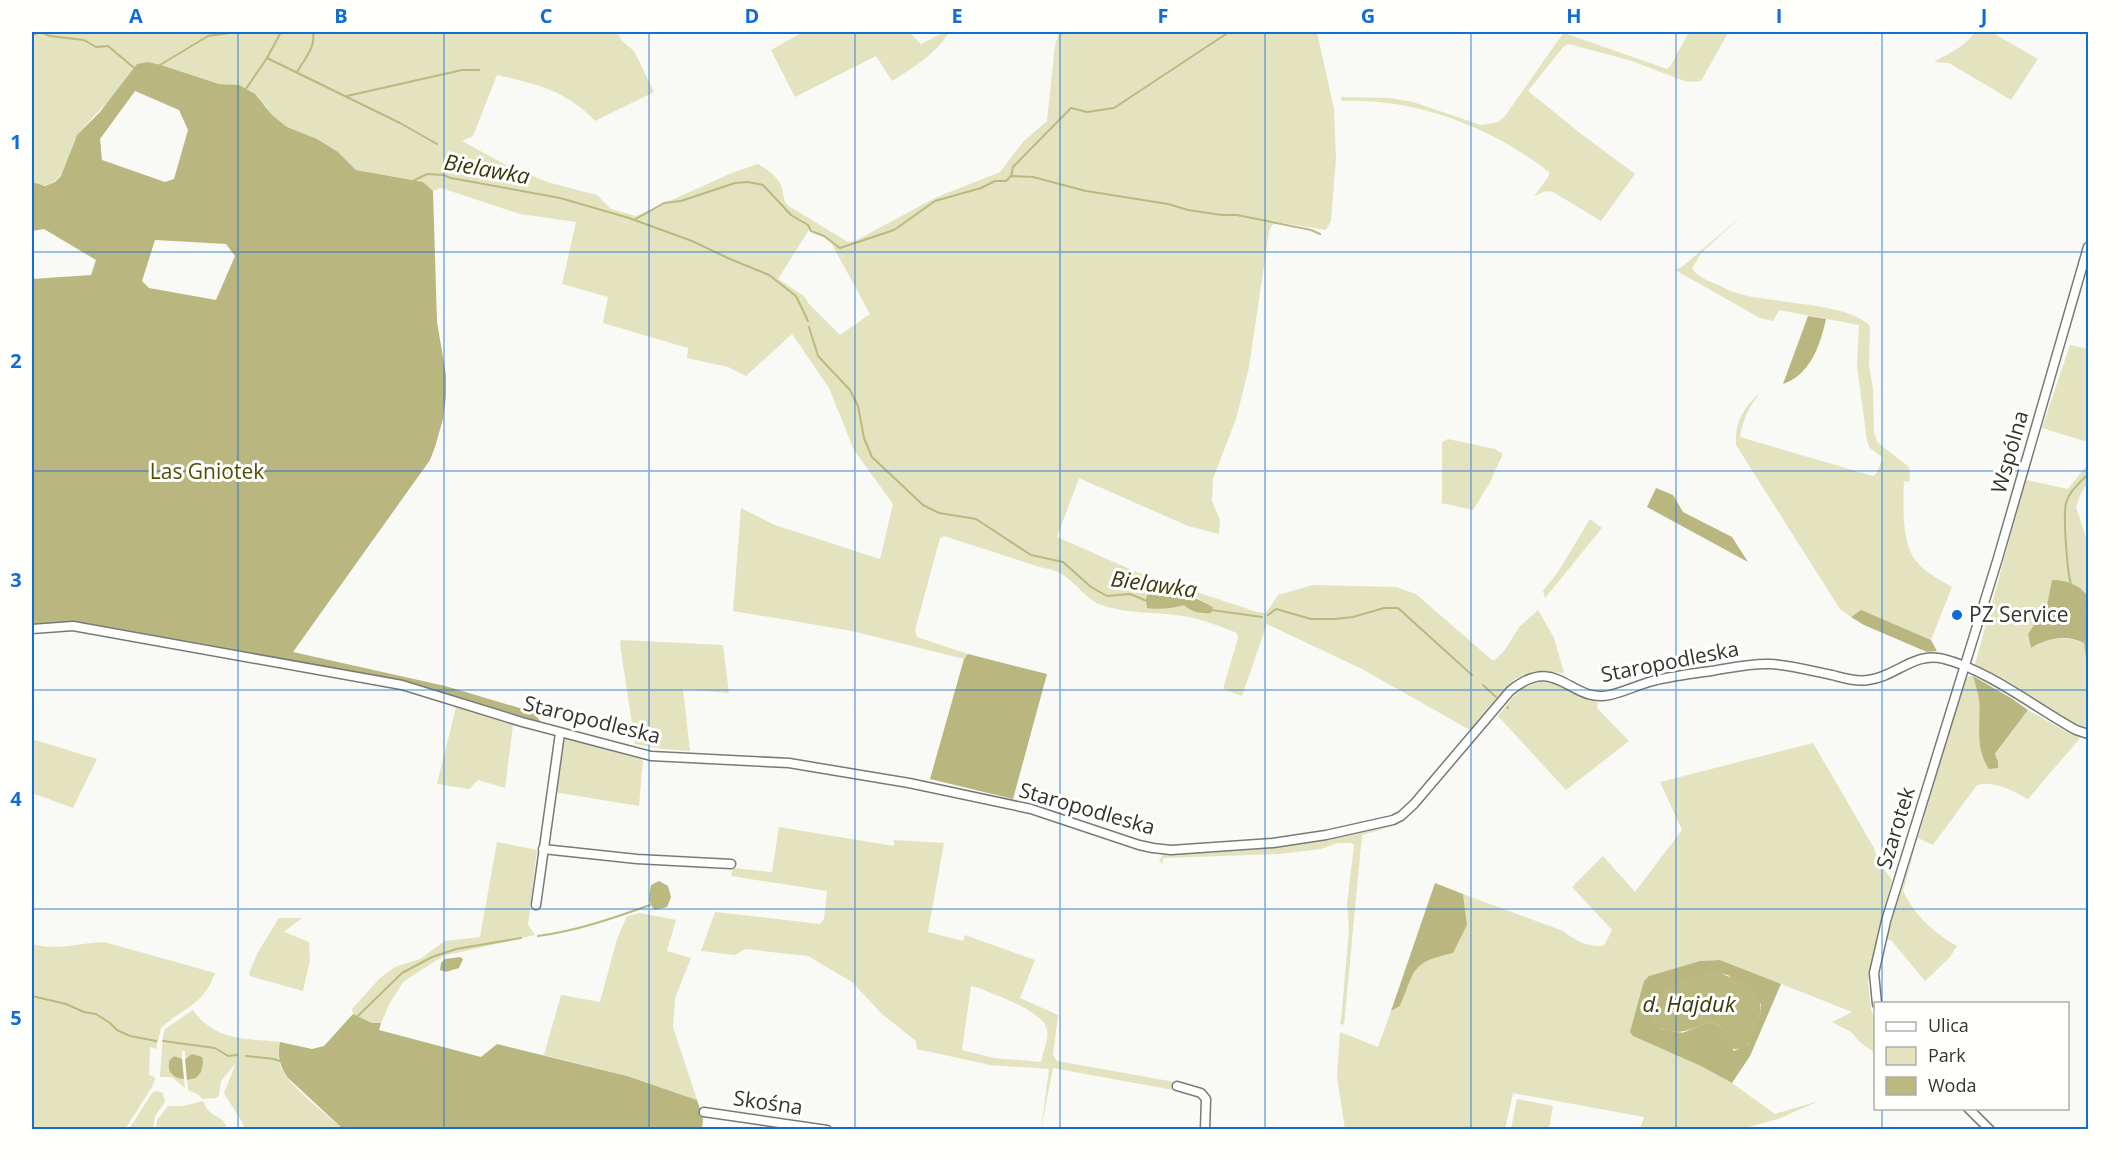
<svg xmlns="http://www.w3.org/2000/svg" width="2120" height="1161" font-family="'Open Sans',sans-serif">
  <rect width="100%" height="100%" fill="#f9f9f5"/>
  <!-- green -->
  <g fill="#e4e3bf" fill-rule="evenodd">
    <path d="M32 32 145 33 152 32H617L622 41 634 51 654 92 595 121C568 91 534 83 497 75L473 136 462 141 506 165 547 182 597 195 611 209 636 216 732 173 758 164C766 169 777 176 781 185 784 192 782 198 787 205L848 242 855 241 937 197 1000 172 1023 142 1047 121 1055 46 1059 32H1317L1334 109 1336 159 1331 221 1326 230 1283 223 1272 225 1269 232 1249 367 1236 419 1213 479 1212 501 1220 520 1219 534 1188 526 1079 478 1057 537 1139 573 1257 612 1266 613 1278 595 1313 585 1396 587 1416 594 1492 660H1495L1504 651 1520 626 1538 610 1554 638 1564 673 1535 671 1515 679 1470 730 1362 669 1267 624 1242 696 1223 689 1238 638 1237 633C1216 625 1197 617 1175 615 1151 612 1124 613 1101 605 1080 597 1072 571 1043 568L944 536 940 538 915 630 917 637 968 654 964 659 852 631 733 611 741 508 775 525 880 559 893 504 854 450 829 388 792 334 746 376 728 367 687 358 688 348 603 323 608 297 562 284 576 222 520 214 441 188 433 191 423 182 356 170 338 152 287 127 272 115 265 105 228 84H219L161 65 148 62C126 85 99 109 79 133 68 147 71 168 57 179 50 186 40 187 32 182ZM810 228 830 241 870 314 840 335 809 304 804 296 778 279ZM1161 586 1194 596 1213 607 1203 614 1189 610 1184 604 1177 607 1147 608 1145 600 1148 591Z"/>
    <path d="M803 32H909L921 44 944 32H949C937 53 913 68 892 81L876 56 795 97 771 50Z"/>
    <path d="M1564 32H1568L1567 34 1667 69 1670 67 1689 32H1725L1728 33 1701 81 1687 82 1632 61 1569 44 1564 46 1528 91 1580 133 1635 174 1601 221 1553 192 1546 191 1534 196 1549 176V172C1491 127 1416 98 1342 101L1341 97 1390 98 1413 102 1481 125 1498 122 1505 116Z"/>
    <path d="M1975 32H1991L2038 59 2011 100 1949 63 1934 62C1949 53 1965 47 1975 32Z"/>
    <path d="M1745 213 1702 252 1692 268C1698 277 1708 281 1718 285 1725 288 1732 292 1740 294 1769 303 1851 303 1870 326L1869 365 1873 388 1874 433 1878 443 1909 467 1910 474 1909 482 1904 481C1903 504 1901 546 1918 563 1927 574 1941 580 1952 587L1931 640 1861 611 1851 617 1840 609 1736 445C1734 424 1744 406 1760 393 1750 404 1742 422 1740 437L1873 476 1876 474 1883 458 1870 448 1867 441 1857 366 1859 325 1779 310 1773 321 1760 318 1675 270 1683 266Z"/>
    <path d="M2070 345 2088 349V442L2042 428Z"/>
    <path d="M1448 439 1495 449 1503 454 1489 484 1473 510 1441 503 1442 501V442Z"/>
    <path d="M2088 464V483L2081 493 2076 507 2088 543V596L2084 591 2052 580 2047 605 2028 634 2031 648C2047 638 2067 635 2084 643L2088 675 2087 714 2088 729 2076 726 2012 684 1975 664 2026 480 2068 489Z"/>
    <path d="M1590 519 1602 528 1545 598 1543 591 1558 572Z"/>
    <path d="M621 640 723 645 729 693 683 689 690 751 662 749 635 744 620 644Z"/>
    <path d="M1970 676H1973L1979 697V740L1995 755 2028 710 2065 731 2081 737 2028 799C2013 791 1994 780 1977 785L1933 845 1918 838 1962 689 1966 679Z"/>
    <path d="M1541 682C1562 684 1579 694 1598 702L1597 708 1629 741 1566 790 1498 716C1512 699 1518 686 1541 682Z"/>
    <path d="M456 707 513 725 505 788 478 780 469 789 437 784Z"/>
    <path d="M563 737 643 760 639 806 554 792Z"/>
    <path d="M32 739 97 759 73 808 32 793Z"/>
    <path d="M1813 743 1874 848 1878 861 1892 880 1873 955 1868 983 1871 1009 1875 1021V1053L1861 1043 1851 1032 1832 1022 1852 1012 1720 960 1700 961 1649 976 1701 1066 1732 1083 1775 1114 1819 1101 1778 1119 1741 1129H1640L1644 1117 1513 1093 1505 1129H1345L1337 1077 1340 1032 1378 1047 1391 1011 1400 1006C1416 969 1410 963 1453 953L1467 925 1463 894 1563 931C1575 941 1588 947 1604 946L1612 930 1572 887 1603 856 1635 892 1682 830 1660 782Z"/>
    <path d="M1404 823 1362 835 1344 1025 1339 1023 1341 1021 1349 931 1347 904 1354 845 1351 843H1338L1321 849 1279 854 1164 858 1162 862 1163 865 1159 860 1164 854 1218 852 1303 843Z"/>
    <path d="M779 827 894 846V840L944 843 928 932 963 941 965 935 1035 960 1020 998 1058 1015 1053 1055 1057 1061 1175 1082 1173 1090 1053 1068 1041 1129 1049 1069 990 1065 917 1049 916 1041 882 1014 852 982 808 956 745 949 735 955 701 951 715 912 820 924 824 919 827 891 731 876 733 868 772 872ZM971 986 979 988C995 995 1043 1011 1047 1029 1049 1039 1043 1052 1041 1062L994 1058 962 1050Z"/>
    <path d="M497 842 537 850 528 925 535 935 443 956 403 982 390 1003 381 1023H372L353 1014 352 1009 380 978 395 967 420 959 445 941 480 937Z"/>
    <path d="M1916 844 1903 891C1917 918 1932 931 1957 946L1950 957 1925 981 1891 940 1886 939Z"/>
    <path d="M640 913 676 920 667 951 691 958 675 998 673 1027 697 1100 627 1076 544 1055 561 995 600 1002 617 939 627 916Z"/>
    <path d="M279 918H302L284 932 309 942 310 960 303 991 250 976 249 973 258 952Z"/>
    <path d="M104 942 215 973C203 1006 185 1006 161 1028L156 1049 150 1047 149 1075 153 1076 155 1079 152 1087 125 1129H32V944C56 951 80 943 104 942Z"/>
    <path d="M193 1010C216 1042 245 1038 280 1042 278 1051 278 1062 282 1070 292 1088 327 1115 343 1129H244L243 1124 224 1093 236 1063 221 1081 219 1096 216 1098 202 1099 199 1095 188 1090 187 1080 193 1079 187 1056 185 1059V1051H182V1059L174 1056 168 1063 171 1075 184 1079 185 1088 172 1077H160L163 1036 165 1029Z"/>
    <path d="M156 1091 163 1093 165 1102 155 1116 153 1129H129L152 1093Z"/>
    <path d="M1517 1099 1553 1106 1549 1129H1511Z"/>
    <path d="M203 1101C209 1119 224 1114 227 1129H156L157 1120 168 1106H183Z"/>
  </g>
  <!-- forest -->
  <g fill="#b9b77f" fill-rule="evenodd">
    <path d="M148 62 161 65 219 84 239 85 255 94 272 115 287 127 317 139 338 152 356 170 423 182 433 191 437 322 446 375V397L443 419 435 447 430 460 293 652 445 686 533 712 541 722 400 681 70 622 32 624V279L91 275 96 260 44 229 32 231V182L45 186 55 182 61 176 77 135 100 112 137 64ZM135 91 179 110 188 130 174 179 165 182 102 160 100 139ZM155 240 226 244 235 256 216 300 149 288 142 281Z"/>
    <path d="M1808 316 1826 319C1820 346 1810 375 1783 384Z"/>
    <path d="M1656 488 1673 495 1683 512 1732 537 1748 562 1647 507Z"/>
    <path d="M2052 580C2067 580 2079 585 2088 596V675L2084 643C2067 634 2047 638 2031 648L2028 634 2047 605Z"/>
    <path d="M1861 610 1931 640 1937 651 1927 652 1864 625 1851 617Z"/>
    <path d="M968 654 1047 674 1013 799 930 779 964 659Z"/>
    <path d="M1973 676 2011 698 2028 710 1995 754 1998 762V768L1989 769C1974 746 1981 725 1979 699 1978 692 1975 684 1973 676Z"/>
    <path d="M1435 883 1463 894 1467 925 1453 953C1410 963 1416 969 1400 1006L1391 1011Z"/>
    <path d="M1720 960 1781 984 1750 1056 1732 1083 1701 1066 1633 1036 1630 1032 1644 981 1649 976 1700 961ZM1705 972 1728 975 1761 1004 1760 1015 1749 1044 1734 1051 1722 1034 1720 1026 1710 1022 1682 1033 1661 1029Z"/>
    <path d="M353 1014 372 1023H381L379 1030 481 1057 497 1044 627 1076 697 1100 703 1118 702 1129H343L288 1078C280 1067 277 1056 280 1042L312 1049 324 1046Z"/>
    <path d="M192 1054 202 1057 203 1062 201 1072 196 1078 187 1080 185 1059Z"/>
    <path d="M174 1056 182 1059 184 1079C173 1078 167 1073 169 1061Z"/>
  </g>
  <!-- water -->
  <g fill="#bbb980">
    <path d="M1152 586C1171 586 1197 598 1213 607L1211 613C1201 614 1190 612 1184 605 1176 608 1155 610 1147 608 1145 599 1146 593 1152 586Z"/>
    <path d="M659 881 668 886 671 897 667 907 655 910C647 903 649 895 651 885Z"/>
    <path d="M460 957 463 959 459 968 446 972 440 970 441 963 445 959Z"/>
    <path d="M1705 972C1719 972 1729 976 1742 982 1771 997 1760 1020 1749 1044 1738 1050 1733 1052 1723 1043L1720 1026 1710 1022C1687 1031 1675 1038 1652 1023 1643 993 1683 980 1705 972Z"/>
  </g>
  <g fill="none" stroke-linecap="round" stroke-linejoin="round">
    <!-- stream -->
    <g stroke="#bbb980" stroke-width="2">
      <path d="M32 35 40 32 50 36 84 40 96 47 108 46 139 72H156L173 89 187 95H192L198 92C204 93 208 95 213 97 229 101 231 92 245 106 254 104 258 107 263 114L266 113 270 120 263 125 265 130 271 131 278 128 283 134 291 131 308 139 310 146 321 145 329 154 343 161 347 180 353 189 360 184 388 188 397 184 409 183 427 174 443 175 451 178 560 198 629 218 692 241 730 259 769 275 796 296 808 321"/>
      <path d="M267 58 281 32"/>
      <path d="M150 71 208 36 236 32"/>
      <path d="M297 72C304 60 316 47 313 32"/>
      <path d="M347 96 462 70H479"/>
      <path d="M239 99 267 58 400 123 437 144"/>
      <path d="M1011 176 1013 167 1071 108 1087 112 1114 108 1229 32"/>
      <path d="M634 220 664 203 681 201 735 183 748 182 763 185 791 215 808 225 811 231 824 236 840 248 894 230 935 201 981 188 995 181H1006L1011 176 1033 177 1086 191 1168 204 1188 210 1222 215H1237L1311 230 1320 234"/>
      <path d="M809 327 818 356 850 390 858 406 864 438 872 457 923 505 939 513 976 519 1031 555 1063 562 1091 587 1107 596 1130 594 1147 601"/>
      <path d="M2088 474C2080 483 2069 491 2066 503 2063 515 2067 576 2072 587 2077 597 2084 604 2088 615"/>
      <path d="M1211 610 1262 617"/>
      <path d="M1268 615 1276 609 1311 619H1334L1353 617 1384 608H1398L1472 675"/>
      <path d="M32 622 66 619 243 650 301 658"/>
      <path d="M1483 685 1496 697"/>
      <path d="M1507 707 1508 708"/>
      <path d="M538 936C576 931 614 918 650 905"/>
      <path d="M32 996 66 1004 84 1012 96 1014 110 1023 117 1030 130 1036 156 1041"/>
      <path d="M163 1041 215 1048 228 1056 237 1055"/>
      <path d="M246 1056 274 1059 288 1064 304 1087 350 1130"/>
      <path d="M288 1064 323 1050 402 973 432 957 456 949 521 938"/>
    </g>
    <!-- minor casing -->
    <g stroke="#797975" stroke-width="11">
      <g id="minor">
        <path d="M32 629 73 626 402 685 522 722 651 756 789 763 909 783 1031 809 1139 845 1153 848 1171 850 1273 843 1326 835 1393 820 1401 816 1414 804 1510 691C1557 652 1570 704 1610 695 1623 692 1636 686 1649 682 1669 676 1691 674 1711 671 1731 668 1750 663 1770 664 1791 665 1812 671 1832 675 1844 678 1856 682 1868 680 1896 677 1914 651 1944 659 1988 670 2036 708 2076 730L2088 734"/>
        <path d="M543 849 637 859 731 864"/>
        <path d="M536 905 560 733"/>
        <path d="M1877 1004 1874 973 1886 921 1998 558 2088 247"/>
        <path d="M1177 1086 1201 1093 1206 1099 1205 1130"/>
        <path d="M1968 1108 1990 1130"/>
        <path d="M704 1112 827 1130"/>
      </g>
    </g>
    <!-- minor -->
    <use href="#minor" stroke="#fff" stroke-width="8"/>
  </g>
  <!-- grid -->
  <path fill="none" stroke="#116cd5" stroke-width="1.5" stroke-opacity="0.55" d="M238 32V1130M444 32V1130M649 32V1130M855 32V1130M1060 32V1130M1265 32V1130M1471 32V1130M1676 32V1130M1882 32V1004M32 252H2088M32 471H2088M32 690H2088M32 909H2088M1882 1108V1130"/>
  <!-- markers -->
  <circle fill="#116cd5" stroke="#fffffe" stroke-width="2" cx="1957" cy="615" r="6"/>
  <g text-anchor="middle" stroke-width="6" stroke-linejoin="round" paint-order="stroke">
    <!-- street labels -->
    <g font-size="21" fill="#343432" stroke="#fffffe">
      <text transform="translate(2010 452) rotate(-74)" y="7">Wspólna</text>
      <text transform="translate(1670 662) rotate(-11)" y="7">Staropodleska</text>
      <text transform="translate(592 720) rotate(14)" y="7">Staropodleska</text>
      <text transform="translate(1087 809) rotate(16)" y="7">Staropodleska</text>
      <text transform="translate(1896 828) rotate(-73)" y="7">Szarotek</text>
      <text transform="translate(768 1103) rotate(8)" y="7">Skośna</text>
    </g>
    <!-- park labels -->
    <g font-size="21" fill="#514d07" stroke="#fffffe">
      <text x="207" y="479">Las Gniotek</text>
    </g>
    <!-- poi labels -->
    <g font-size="21" fill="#343432" stroke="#fffffe" text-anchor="start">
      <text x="1969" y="622">PZ Service</text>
    </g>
    <!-- water labels -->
    <g font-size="22" font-style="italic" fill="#3b390b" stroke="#fffffe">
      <text transform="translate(487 169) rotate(10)" y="8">Bielawka</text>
      <text transform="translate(1154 584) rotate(8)" y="8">Bielawka</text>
      <text x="1689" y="1012">d. Hajduk</text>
    </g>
  </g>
  <!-- border -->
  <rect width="2120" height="1161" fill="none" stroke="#fffffe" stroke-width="66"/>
  <!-- legend -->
  <rect x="1874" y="1002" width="195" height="108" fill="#fffffe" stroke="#aeaeac" stroke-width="1.5"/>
  <rect x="1886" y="1022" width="30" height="9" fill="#ffffff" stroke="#aeaeac" stroke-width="1.5"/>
  <text x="1928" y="1032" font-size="18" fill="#343432">Ulica</text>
  <rect x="1886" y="1047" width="30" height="18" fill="#e4e3bf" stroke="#aeaeac" stroke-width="1.5"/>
  <text x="1928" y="1062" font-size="18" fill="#343432">Park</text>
  <rect x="1886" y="1077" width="30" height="18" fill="#bbb980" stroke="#aeaeac" stroke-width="1.5"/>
  <text x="1928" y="1092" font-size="18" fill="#343432">Woda</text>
  <rect x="33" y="33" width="2054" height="1095" fill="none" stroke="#116cd5" stroke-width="2"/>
  <g font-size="20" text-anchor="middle" font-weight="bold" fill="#116cd5">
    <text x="136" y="23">A</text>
    <text x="341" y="23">B</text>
    <text x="546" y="23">C</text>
    <text x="752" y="23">D</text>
    <text x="957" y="23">E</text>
    <text x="1163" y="23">F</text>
    <text x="1368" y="23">G</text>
    <text x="1574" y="23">H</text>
    <text x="1779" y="23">I</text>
    <text x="1984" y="23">J</text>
    <text x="16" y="149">1</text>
    <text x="16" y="368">2</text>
    <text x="16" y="587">3</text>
    <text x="16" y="806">4</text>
    <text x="16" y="1025">5</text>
  </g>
</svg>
